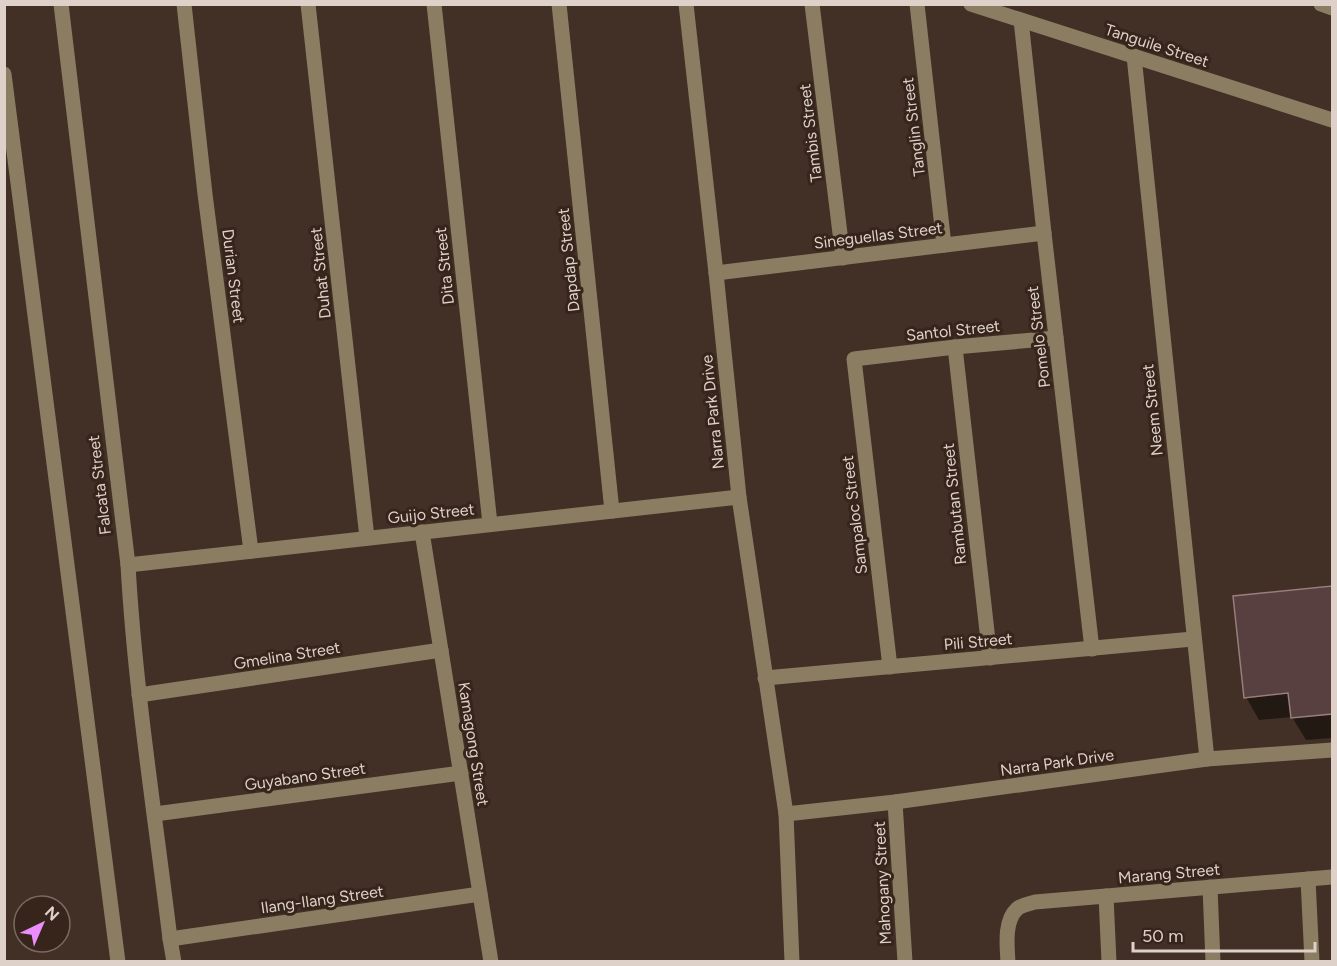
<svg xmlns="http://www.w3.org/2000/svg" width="1337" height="966" font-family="Figtree,sans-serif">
  <rect width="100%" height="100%" fill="#422f25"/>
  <!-- shadow -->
  <path fill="#0007" d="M1332 588V738L1306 740 1292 717 1259 720 1246 697 1235 597Z"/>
  <!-- building -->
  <path fill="#57403f" stroke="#987e7d" stroke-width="1.5" d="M1332 586V714L1291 718 1288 693 1244 698 1233 596Z"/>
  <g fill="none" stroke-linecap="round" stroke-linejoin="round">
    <!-- minor -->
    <g stroke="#8a7d62" stroke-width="15">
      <path d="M61 4 128 565C135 690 155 814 170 939L174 962"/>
      <path d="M184 4 205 194 251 551"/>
      <path d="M308 4 367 538"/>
      <path d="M434 4 490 524"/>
      <path d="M559 4 612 511"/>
      <path d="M686 4 716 273 739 497 786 814 792 962"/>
      <path d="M812 4 843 258"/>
      <path d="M917 4 944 245"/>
      <path d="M971 4 1332 120"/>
      <path d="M1321 4 1332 8"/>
      <path d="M1021 20 1044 233 1092 649"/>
      <path d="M1134 56 1207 759"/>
      <path d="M4 74 118 962"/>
      <path d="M716 273 1044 233"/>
      <path d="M955 347 990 658"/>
      <path d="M422 532 491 962"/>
      <path d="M128 565 739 497"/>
      <path d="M890 667 854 359 955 347 1056 338"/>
      <path d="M765 678 1193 639"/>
      <path d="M139 695 441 650"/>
      <path d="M895 802 905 962"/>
      <path d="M155 814 461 773"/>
      <path d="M786 814 895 802 1207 759 1332 750"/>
      <path d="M1308 879 1312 962"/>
      <path d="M1210 887 1213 962"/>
      <path d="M1106 896 1109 962"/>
      <path d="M170 939 480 894"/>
      <path d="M1008 962C1007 946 1004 921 1017 909 1021 905 1029 904 1035 902L1332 877"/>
    </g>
  </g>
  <g text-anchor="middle" stroke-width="6" stroke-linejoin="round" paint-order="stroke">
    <!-- street labels -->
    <g font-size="16" fill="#ddd1ca" stroke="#37251b">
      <text transform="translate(1157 45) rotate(18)" y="6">Tanguile Street</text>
      <text transform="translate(913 127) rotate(-97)" y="6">Tanglin Street</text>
      <text transform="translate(810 133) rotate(-97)" y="6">Tambis Street</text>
      <text transform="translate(878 235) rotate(-7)" y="6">Sineguellas Street</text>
      <text transform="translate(568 260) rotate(-96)" y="6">Dapdap Street</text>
      <text transform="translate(444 266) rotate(-96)" y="6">Dita Street</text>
      <text transform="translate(320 273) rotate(-96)" y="6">Duhat Street</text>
      <text transform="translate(234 276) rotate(83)" y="6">Durian Street</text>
      <text transform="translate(953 330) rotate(-6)" y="6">Santol Street</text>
      <text transform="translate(1038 337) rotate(-97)" y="6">Pomelo Street</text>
      <text transform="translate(1152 410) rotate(-96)" y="6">Neem Street</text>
      <text transform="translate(712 412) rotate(-96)" y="6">Narra Park Drive</text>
      <text transform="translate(99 485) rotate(-97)" y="6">Falcata Street</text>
      <text transform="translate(954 504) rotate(-96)" y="6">Rambutan Street</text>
      <text transform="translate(431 513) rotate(-6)" y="6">Guijo Street</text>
      <text transform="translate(854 515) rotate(-97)" y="6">Sampaloc Street</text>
      <text transform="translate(978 641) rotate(-5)" y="6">Pili Street</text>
      <text transform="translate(287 655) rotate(-9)" y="6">Gmelina Street</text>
      <text transform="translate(474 744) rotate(81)" y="6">Kamagong Street</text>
      <text transform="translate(1057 762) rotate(-8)" y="6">Narra Park Drive</text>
      <text transform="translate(305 776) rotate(-8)" y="6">Guyabano Street</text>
      <text transform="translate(1169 873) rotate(-5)" y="6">Marang Street</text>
      <text transform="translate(882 883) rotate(-93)" y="6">Mahogany Street</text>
      <text transform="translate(322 899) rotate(-8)" y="6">Ilang-Ilang Street</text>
    </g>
  </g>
  <!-- border -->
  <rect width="1337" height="966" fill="none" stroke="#ddd1ca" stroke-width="12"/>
  <!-- north arrow -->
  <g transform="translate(42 924) rotate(44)"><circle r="28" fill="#37251b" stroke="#796a61" stroke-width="1.5"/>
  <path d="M0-4.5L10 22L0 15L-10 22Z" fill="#eb8dfc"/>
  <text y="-9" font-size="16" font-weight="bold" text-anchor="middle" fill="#ddd1ca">N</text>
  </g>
  <!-- scale -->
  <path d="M1133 942v9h182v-9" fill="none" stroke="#ddd1ca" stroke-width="3"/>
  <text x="1142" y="942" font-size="18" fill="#ddd1ca" stroke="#37251b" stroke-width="4.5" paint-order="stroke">50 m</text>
</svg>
